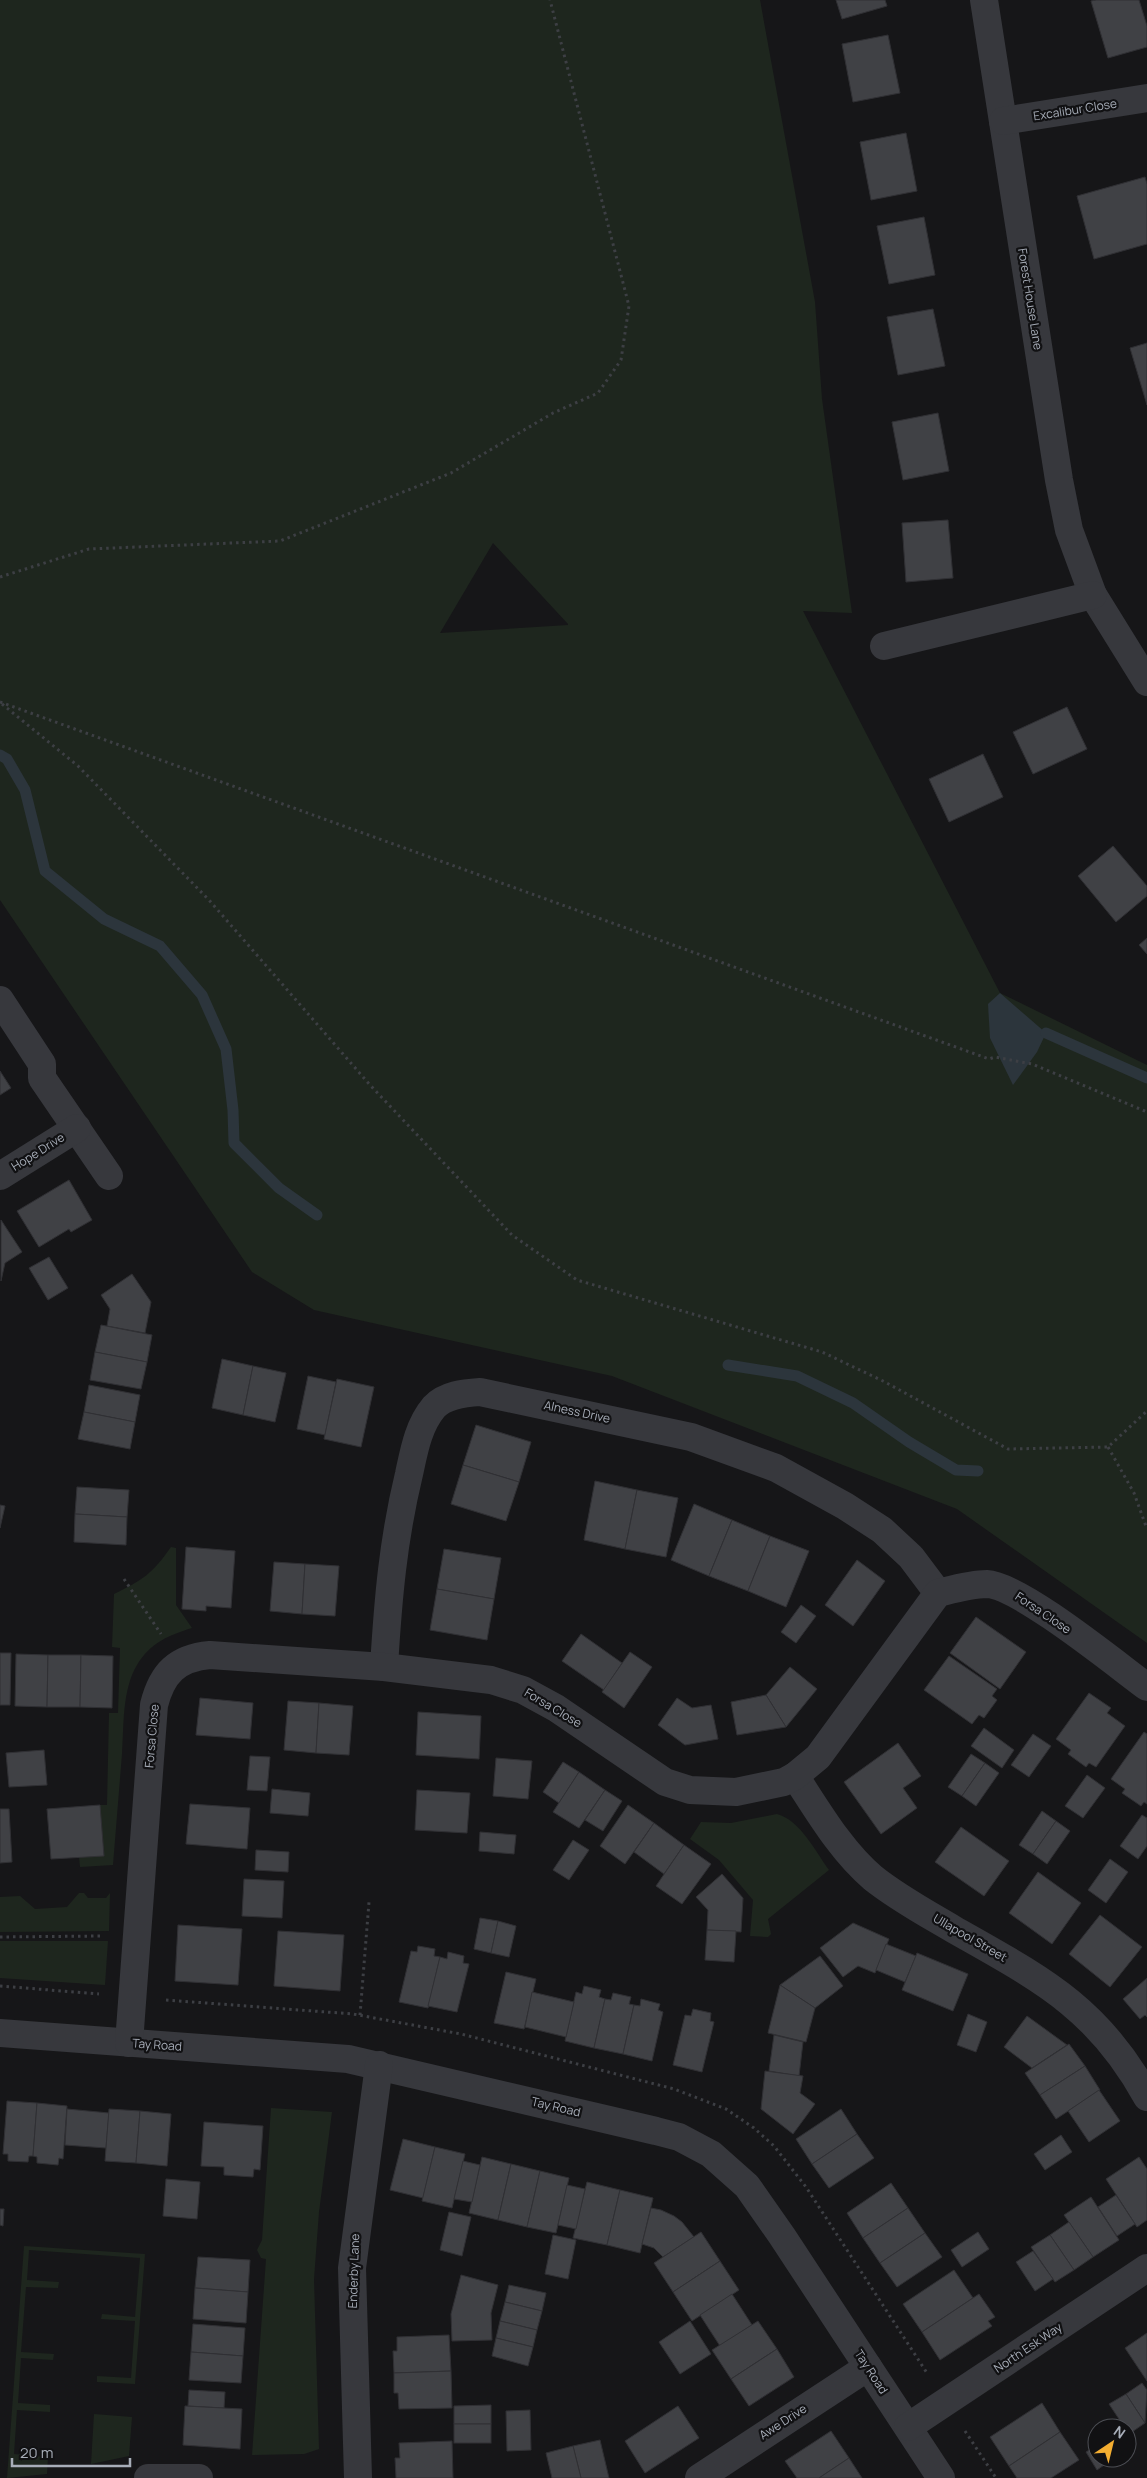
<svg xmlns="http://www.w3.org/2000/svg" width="1147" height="2478" font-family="Manrope,sans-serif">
  <rect width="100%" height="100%" fill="#161618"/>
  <!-- green -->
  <g fill="#1e261e" fill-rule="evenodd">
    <path d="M0 0H760L815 302 822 399 852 613 803 611 1000 993 1147 1065V1643L957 1509 612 1376 314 1310 252 1272 0 900ZM493 543 568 624V625L440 633Z"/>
    <path d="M171 1547 176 1548V1605L192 1628C169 1635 150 1643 137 1665 122 1690 124 1725 122 1754 119 1791 116 1828 113 1865L80 1867 79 1857 104 1855 100 1805H107L109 1713H118L120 1648 112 1647 114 1594C143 1580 152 1574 171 1547Z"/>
    <path d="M777 1814C800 1820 816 1852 829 1870L768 1919 771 1934 768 1937 750 1936 753 1900 719 1860 690 1839 701 1822 731 1823Z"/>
    <path d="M79 1893H84L88 1898H106L110 1893 109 1931 0 1932V1897L20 1896 35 1909 67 1907Z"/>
    <path d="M0 1941H108L105 1985 0 1978Z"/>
    <path d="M271 2108 332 2112 319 2212 314 2279 319 2449 304 2454 252 2455 266 2259 261 2258 257 2250 262 2240Z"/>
    <path d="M24 2246 145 2254 135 2384 97 2382V2376L131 2378 135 2321 101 2319 102 2314 135 2317 140 2258 29 2250 27 2280 59 2282 58 2288 26 2287 21 2352 54 2354 53 2360 21 2358 18 2403 50 2405V2412L17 2410 14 2454 48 2457 47 2474 7 2478Z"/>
    <path d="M94 2414 132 2417 129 2456 91 2464Z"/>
  </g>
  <!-- water -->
  <path fill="#2c353c" d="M1000 993 1046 1033 1037 1052 1013 1085 990 1038 988 1004Z"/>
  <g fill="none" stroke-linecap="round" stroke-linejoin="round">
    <!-- stream -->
    <g stroke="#2c353c" stroke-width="11">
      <path d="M0 755 7 759 25 790 45 871 104 919 160 946 202 995 226 1049 233 1110 234 1143 279 1188 317 1215"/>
      <path d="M1046 1033 1147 1078"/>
      <path d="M728 1365 797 1376 853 1403 909 1442 956 1470 978 1471"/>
    </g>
  </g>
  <!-- building -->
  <g fill="#404145" stroke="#303034">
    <path d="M836 0H885L887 6 842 19Z"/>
    <path d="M1096 0H1139L1147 26V47L1108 58 1091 1Z"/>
    <path d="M888 35 900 93 853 102 842 44Z"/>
    <path d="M906 133 917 191 871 200 860 142Z"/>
    <path d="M1145 177 1147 184V244L1094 259 1077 196Z"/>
    <path d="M924 217 935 275 889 284 877 226Z"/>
    <path d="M933 309 945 366 898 375 887 317Z"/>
    <path d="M1147 343V405L1130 348Z"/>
    <path d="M938 413 949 471 903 480 892 422Z"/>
    <path d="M948 520 953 578 906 582 902 523Z"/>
    <path d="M1067 707 1087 749 1033 774 1013 732Z"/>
    <path d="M983 754 1003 797 949 822 929 779Z"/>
    <path d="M1113 846 1147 886V896L1116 922 1078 876Z"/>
    <path d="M1147 938V954L1139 945Z"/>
    <path d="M0 1071 11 1088 0 1095Z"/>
    <path d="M69 1180 92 1220 71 1232 69 1229 39 1247 17 1211Z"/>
    <path d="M1 1220 22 1252 5 1263 1 1281Z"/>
    <path d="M49 1257 68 1288 48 1300 29 1268Z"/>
    <path d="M132 1274 151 1302 145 1333 107 1326 110 1309 101 1295Z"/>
    <path d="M101 1325 152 1335 147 1362 95 1352Z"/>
    <path d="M95 1352 147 1362 141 1389 90 1380Z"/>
    <path d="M222 1359 253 1366 243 1415 212 1408Z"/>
    <path d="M253 1366 286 1373 275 1422 243 1415Z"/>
    <path d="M308 1376 336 1382 325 1435 297 1429Z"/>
    <path d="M337 1379 374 1387 361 1447 324 1439Z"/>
    <path d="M89 1385 140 1395 135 1422 84 1412Z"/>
    <path d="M84 1412 135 1422 130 1449 78 1439Z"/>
    <path d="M476 1425 531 1442 519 1482 463 1465Z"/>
    <path d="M463 1465 519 1482 506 1521 451 1504Z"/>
    <path d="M595 1481 637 1490 625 1549 584 1540Z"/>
    <path d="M77 1487 129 1490 127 1517 75 1514Z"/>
    <path d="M637 1490 678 1498 666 1557 625 1549Z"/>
    <path d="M694 1504 732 1520 709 1576 671 1560Z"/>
    <path d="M0 1505 5 1506 0 1528Z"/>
    <path d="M75 1514 127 1517 126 1545 74 1542Z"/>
    <path d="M732 1520 770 1536 748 1591 709 1576Z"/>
    <path d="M770 1536 809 1551 786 1607 748 1591Z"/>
    <path d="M186 1547 235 1551 231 1608 206 1606V1611L182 1609Z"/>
    <path d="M444 1549 501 1558 494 1599 437 1589Z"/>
    <path d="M857 1560 885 1581 853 1626 825 1605Z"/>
    <path d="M274 1562 305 1564 302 1614 270 1611Z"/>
    <path d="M305 1564 339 1566 335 1616 302 1614Z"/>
    <path d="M437 1589 494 1599 487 1640 430 1630Z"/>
    <path d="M801 1605 816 1616 796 1643 781 1632Z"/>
    <path d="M976 1617 1026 1652 1000 1689 950 1653Z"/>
    <path d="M581 1634 622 1663 604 1690 562 1661Z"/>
    <path d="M630 1652 652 1667 624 1708 602 1692Z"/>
    <path d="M0 1653H11L10 1705H0Z"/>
    <path d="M16 1654 48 1655 47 1707 15 1706Z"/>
    <path d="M48 1655H81L80 1707H47Z"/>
    <path d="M81 1655 113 1656 112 1708 80 1707Z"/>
    <path d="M949 1656 997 1689 992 1696 997 1700 984 1718 979 1715 972 1724 924 1690Z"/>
    <path d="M790 1667 817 1689 786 1727 766 1695Z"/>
    <path d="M1089 1693 1111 1708 1107 1713 1125 1726 1096 1767 1089 1763 1086 1767 1068 1754 1071 1750 1056 1739Z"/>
    <path d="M766 1695 786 1727 737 1735 731 1702Z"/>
    <path d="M200 1698 253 1703 250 1739 196 1735Z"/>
    <path d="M677 1698 692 1708 711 1705 718 1739 685 1745 658 1725Z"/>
    <path d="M288 1701 319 1703 316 1753 284 1750Z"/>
    <path d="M319 1703 353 1706 349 1755 316 1753Z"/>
    <path d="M418 1712 481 1716 479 1759 416 1755Z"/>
    <path d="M984 1728 1014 1750 1002 1768 971 1746Z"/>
    <path d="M1144 1732 1147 1734V1804L1144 1802 1141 1806 1122 1793 1125 1789 1111 1779Z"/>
    <path d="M1033 1734 1051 1746 1029 1777 1011 1765Z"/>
    <path d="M898 1743 921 1776 903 1788 917 1808 881 1834 844 1782Z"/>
    <path d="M44 1750 47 1785 9 1787 6 1753Z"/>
    <path d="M971 1754 985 1763 962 1796 948 1787Z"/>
    <path d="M250 1756 270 1757 267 1791 247 1790Z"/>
    <path d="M496 1758 532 1761 528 1799 493 1796Z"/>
    <path d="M563 1762 579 1772 559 1803 543 1792Z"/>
    <path d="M985 1763 999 1773 976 1806 962 1796Z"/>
    <path d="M579 1772 605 1790 579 1828 553 1812Z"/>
    <path d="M1087 1775 1105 1788 1083 1818 1065 1806Z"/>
    <path d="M272 1789 310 1793 308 1816 270 1813Z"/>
    <path d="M417 1790 470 1793 467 1833 415 1830Z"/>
    <path d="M605 1790 622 1801 603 1831 585 1820Z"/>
    <path d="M190 1804 250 1808 247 1849 186 1844Z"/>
    <path d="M100 1805 104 1856 51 1859 47 1809Z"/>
    <path d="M628 1805 654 1823 625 1864 600 1846Z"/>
    <path d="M0 1809H9L12 1862 0 1863Z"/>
    <path d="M1042 1811 1056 1821 1033 1854 1019 1845Z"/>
    <path d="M1142 1815 1147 1818V1846L1138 1859 1120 1846Z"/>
    <path d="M1056 1821 1070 1831 1047 1864 1033 1854Z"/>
    <path d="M654 1823 684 1845 664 1874 634 1852Z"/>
    <path d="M961 1827 1009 1861 984 1896 935 1862Z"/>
    <path d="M480 1832 516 1835 514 1854 479 1851Z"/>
    <path d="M573 1840 589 1850 569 1880 553 1870Z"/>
    <path d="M684 1845 711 1864 682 1904 656 1886Z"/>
    <path d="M256 1850 289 1852 288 1872 255 1870Z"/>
    <path d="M1110 1859 1128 1872 1106 1903 1088 1890Z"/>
    <path d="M1038 1872 1081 1903 1052 1944 1009 1913Z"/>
    <path d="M722 1874 743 1898 741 1932 707 1930 708 1910 696 1897Z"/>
    <path d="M244 1879 284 1881 282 1918 242 1916Z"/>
    <path d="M1100 1915 1142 1947 1110 1987 1069 1954Z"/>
    <path d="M480 1918 498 1921 491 1953 474 1949Z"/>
    <path d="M498 1921 516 1926 509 1957 491 1953Z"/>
    <path d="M853 1923 889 1939 875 1973 858 1966 843 1977 820 1948Z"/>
    <path d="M178 1925 242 1929 238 1985 175 1981Z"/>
    <path d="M707 1930 736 1931 734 1962 705 1960Z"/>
    <path d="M278 1931 344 1935 340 1991 274 1986Z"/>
    <path d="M886 1944 916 1956 905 1982 876 1970Z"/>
    <path d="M418 1946 435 1949 434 1956 440 1957 428 2008 399 2002 411 1951 417 1952Z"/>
    <path d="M448 1952 464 1956 463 1963 469 1964 457 2012 428 2006 440 1957 447 1959Z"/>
    <path d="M917 1953 968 1974 953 2011 902 1990Z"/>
    <path d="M820 1956 843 1986 815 2008 780 1985Z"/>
    <path d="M506 1972 536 1979 524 2029 494 2023Z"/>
    <path d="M1147 1978V2017L1145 2015 1140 2019 1123 1999Z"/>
    <path d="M780 1985 815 2008 806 2042 768 2033Z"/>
    <path d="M584 1986 601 1990 599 1997 605 1999 594 2048 565 2041 576 1992 582 1994Z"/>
    <path d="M532 1992 574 2002 566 2037 525 2027Z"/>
    <path d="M613 1993 631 1997 629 2004 634 2005 623 2054 594 2048 605 1999 611 2000Z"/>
    <path d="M641 1999 660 2004 658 2010 663 2012 652 2061 623 2054 634 2005 640 2006Z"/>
    <path d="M693 2009 711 2013 710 2021 714 2022 702 2072 673 2065 685 2015 691 2016Z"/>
    <path d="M968 2014 987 2022 976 2052 957 2045Z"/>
    <path d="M1027 2016 1067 2045 1032 2068 1004 2047Z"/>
    <path d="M774 2035 803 2042 799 2076 769 2071Z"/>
    <path d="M1069 2044 1085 2066 1040 2095 1025 2073Z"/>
    <path d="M1085 2066 1100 2090 1056 2119 1040 2095Z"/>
    <path d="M765 2071 803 2076 800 2093 815 2104 793 2134 761 2109Z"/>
    <path d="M1099 2090 1120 2121 1089 2142 1068 2111Z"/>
    <path d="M7 2101 37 2103 33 2156H29L28 2162 8 2161V2154H3Z"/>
    <path d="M37 2103 67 2106 63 2159 59 2158 58 2165 37 2163V2157L33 2156Z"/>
    <path d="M67 2109 109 2113 106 2148 65 2145Z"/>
    <path d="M109 2109 140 2111 136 2163 105 2161Z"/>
    <path d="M841 2109 857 2134 812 2164 796 2139Z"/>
    <path d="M140 2111 171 2114 167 2166 136 2163Z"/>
    <path d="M204 2122 263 2126 260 2170 254 2169 253 2177 224 2175V2167L201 2166Z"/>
    <path d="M857 2134 874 2158 829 2188 812 2164Z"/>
    <path d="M1061 2135 1072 2152 1045 2170 1034 2154Z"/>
    <path d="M403 2139 435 2147 423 2198 390 2190Z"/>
    <path d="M435 2147 465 2154 452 2208 422 2201Z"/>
    <path d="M482 2157 511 2164 498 2220 469 2213Z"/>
    <path d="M1139 2157 1147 2169V2220L1137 2227 1106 2179Z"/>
    <path d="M463 2161 480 2165 472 2202 454 2199Z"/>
    <path d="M511 2164 540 2171 527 2227 498 2220Z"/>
    <path d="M540 2171 569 2178 556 2233 527 2227Z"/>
    <path d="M166 2179 200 2182 197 2219 163 2216Z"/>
    <path d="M587 2182 620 2190 607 2245 573 2238Z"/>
    <path d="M891 2183 908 2208 863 2238 847 2213Z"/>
    <path d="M567 2185 585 2189 576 2229 558 2225Z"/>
    <path d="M620 2190 653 2198 640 2253 607 2245Z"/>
    <path d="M1116 2195 1135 2224 1117 2236 1098 2207Z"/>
    <path d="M1091 2197 1119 2240 1093 2257 1064 2215Z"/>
    <path d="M651 2208 661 2210 674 2216 682 2222 694 2237 663 2257 654 2248 642 2244Z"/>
    <path d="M908 2208 925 2233 880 2263 863 2238Z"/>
    <path d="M0 2209H4L3 2226 0 2225Z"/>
    <path d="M449 2212 471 2217 462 2256 440 2250Z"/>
    <path d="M1069 2222 1093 2257 1074 2270 1050 2235Z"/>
    <path d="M701 2232 720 2261 673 2292 654 2263Z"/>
    <path d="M978 2232 989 2249 962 2267 951 2250Z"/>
    <path d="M925 2233 942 2257 897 2287 880 2263Z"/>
    <path d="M553 2235 576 2240 568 2279 545 2274Z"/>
    <path d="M1050 2235 1074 2270 1055 2282 1031 2247Z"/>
    <path d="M1033 2251 1053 2279 1035 2291 1016 2262Z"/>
    <path d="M198 2257 250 2260 248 2292 195 2288Z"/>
    <path d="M720 2261 739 2290 692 2321 673 2292Z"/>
    <path d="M954 2270 973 2298 922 2332 903 2304Z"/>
    <path d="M461 2275 498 2285 491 2313 492 2340 452 2341 451 2314Z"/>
    <path d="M509 2285 546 2293 542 2311 505 2302Z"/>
    <path d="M195 2288 248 2292 246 2323 193 2319Z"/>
    <path d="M732 2294 752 2325 720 2346 700 2315Z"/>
    <path d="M979 2294 995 2317 988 2321 992 2326 940 2360 922 2332Z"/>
    <path d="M505 2302 542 2311 537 2330 500 2321Z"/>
    <path d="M500 2321 537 2330 533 2347 496 2338Z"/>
    <path d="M690 2321 711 2354 680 2374 659 2342Z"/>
    <path d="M758 2321 777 2349 731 2379 712 2350Z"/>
    <path d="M193 2324 245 2328 243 2356 191 2352Z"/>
    <path d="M1147 2333V2381L1125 2348Z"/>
    <path d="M449 2335 451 2371 394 2373 393 2351H397V2337Z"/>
    <path d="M496 2338 533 2347 528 2366 492 2356Z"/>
    <path d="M777 2349 794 2377 749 2406 731 2379Z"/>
    <path d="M191 2352 243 2356 241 2383 189 2380Z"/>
    <path d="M451 2371 452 2408 399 2409 398 2393H394V2373Z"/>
    <path d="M1142 2383 1147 2390 1145 2423 1126 2394Z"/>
    <path d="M189 2390 225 2392 224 2408 188 2406Z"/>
    <path d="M1126 2394 1145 2423 1129 2434 1109 2404Z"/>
    <path d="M1042 2403 1060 2432 1009 2466 990 2437Z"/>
    <path d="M491 2405V2424H454V2406Z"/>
    <path d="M185 2406 242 2409 240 2449 183 2445Z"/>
    <path d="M678 2406 699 2438 645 2473 625 2441Z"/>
    <path d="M530 2410 531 2450 507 2451 506 2411Z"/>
    <rect x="454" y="2424" width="37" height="19"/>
    <path d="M831 2431 849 2458 819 2478H797L785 2461Z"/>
    <path d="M1060 2432 1079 2460 1051 2478H1017L1009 2466Z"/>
    <path d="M600 2440 609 2478H581L573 2446Z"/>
    <path d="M452 2441 453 2478H396L395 2458H400L399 2443Z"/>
    <path d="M1097 2445V2458H1114L1097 2470 1086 2452Z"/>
    <path d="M573 2446 581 2478H552L546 2453Z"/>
    <path d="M849 2458 862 2478H819Z"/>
  </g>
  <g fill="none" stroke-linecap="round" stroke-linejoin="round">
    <!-- path -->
    <g stroke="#3d3f44" stroke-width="3" stroke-dasharray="2.5 4" stroke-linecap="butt">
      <path d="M0 577 89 549 280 541 451 473 553 413 598 393 621 360 629 306 550 0"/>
      <path d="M0 702 989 1059 995 1057 1032 1064 1147 1112"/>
      <path d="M2 704 78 766 209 900 370 1085 512 1235 577 1280 822 1352 883 1381 1008 1449 1108 1447 1147 1411"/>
      <path d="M1108 1447 1134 1493 1147 1529"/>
      <path d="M124 1579 161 1634"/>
      <path d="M0 1937 102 1936"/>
      <path d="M0 1986 99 1994"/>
      <path d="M166 2000 353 2014 461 2034 674 2089 726 2109 754 2128 774 2146 806 2187 927 2373"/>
      <path d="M360 2015 369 1902"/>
      <path d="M965 2431 996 2478"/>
    </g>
    <!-- minor -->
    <g stroke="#37383d" stroke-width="28">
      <path d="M984 0 1059 480 1069 530 1093 595 1147 682"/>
      <path d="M1003 121 1147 98"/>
      <path d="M884 646 1093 595"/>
      <path d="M0 1000 42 1064V1078L109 1176"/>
      <path d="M0 1176 77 1128"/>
      <path d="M384 1667C388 1600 393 1540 409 1474 414 1451 418 1426 434 1407 445 1395 464 1393 480 1392L691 1437 776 1468 845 1506 882 1530 911 1557 938 1593"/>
      <path d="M795 1776C818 1811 841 1851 873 1878 898 1898 926 1913 953 1929 1039 1978 1097 2006 1147 2097"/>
      <path d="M0 2033 348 2059 656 2131 679 2137 711 2154 747 2186 782 2236 941 2478"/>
      <path d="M129 2043 154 1705C162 1673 177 1658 210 1655L384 1667 491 1680 523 1690 556 1708 665 1782 690 1790 736 1792 784 1782 795 1776 818 1757 938 1593C954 1589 971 1584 987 1584 1019 1585 1117 1665 1147 1687"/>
      <path d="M908 2427 1147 2268"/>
      <path d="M148 2478H199"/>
      <path d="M358 2478 352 2268 379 2065"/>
      <path d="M699 2478 868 2367"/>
    </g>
  </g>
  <g text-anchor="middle" stroke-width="4.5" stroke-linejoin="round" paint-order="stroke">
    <!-- street labels -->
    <g font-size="12" fill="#a7adb8" stroke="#111113">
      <text transform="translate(1075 110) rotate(-9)" y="4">Excalibur Close</text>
      <text transform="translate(1030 299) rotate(81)" y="4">Forest House Lane</text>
      <text transform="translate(38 1152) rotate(-32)" y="4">Hope Drive</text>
      <text transform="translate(577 1412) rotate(12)" y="4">Alness Drive</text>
      <text transform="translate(1043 1613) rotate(34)" y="4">Forsa Close</text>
      <text transform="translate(553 1708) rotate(31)" y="4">Forsa Close</text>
      <text transform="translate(152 1736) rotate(-85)" y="4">Forsa Close</text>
      <text transform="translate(970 1938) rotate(30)" y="4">Ullapool Street</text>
      <text transform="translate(157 2045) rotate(4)" y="4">Tay Road</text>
      <text transform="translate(556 2107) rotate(13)" y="4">Tay Road</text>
      <text transform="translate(354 2271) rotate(-88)" y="4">Enderby Lane</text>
      <text transform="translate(1028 2348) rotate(-34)" y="4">North Esk Way</text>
      <text transform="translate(871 2372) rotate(57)" y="4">Tay Road</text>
      <text transform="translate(783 2422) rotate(-33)" y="4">Awe Drive</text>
    </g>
  </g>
  <!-- north arrow -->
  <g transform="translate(1112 2443) rotate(35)"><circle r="24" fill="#111113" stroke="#4d4f55"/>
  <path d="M0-4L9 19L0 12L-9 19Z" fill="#f4ae31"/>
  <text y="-8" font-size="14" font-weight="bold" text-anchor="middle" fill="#a7adb8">N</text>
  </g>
  <!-- scale -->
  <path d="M12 2458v8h118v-8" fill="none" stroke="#a7adb8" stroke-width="2.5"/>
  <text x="20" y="2458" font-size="15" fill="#a7adb8" stroke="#111113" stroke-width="4" paint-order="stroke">20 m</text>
</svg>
